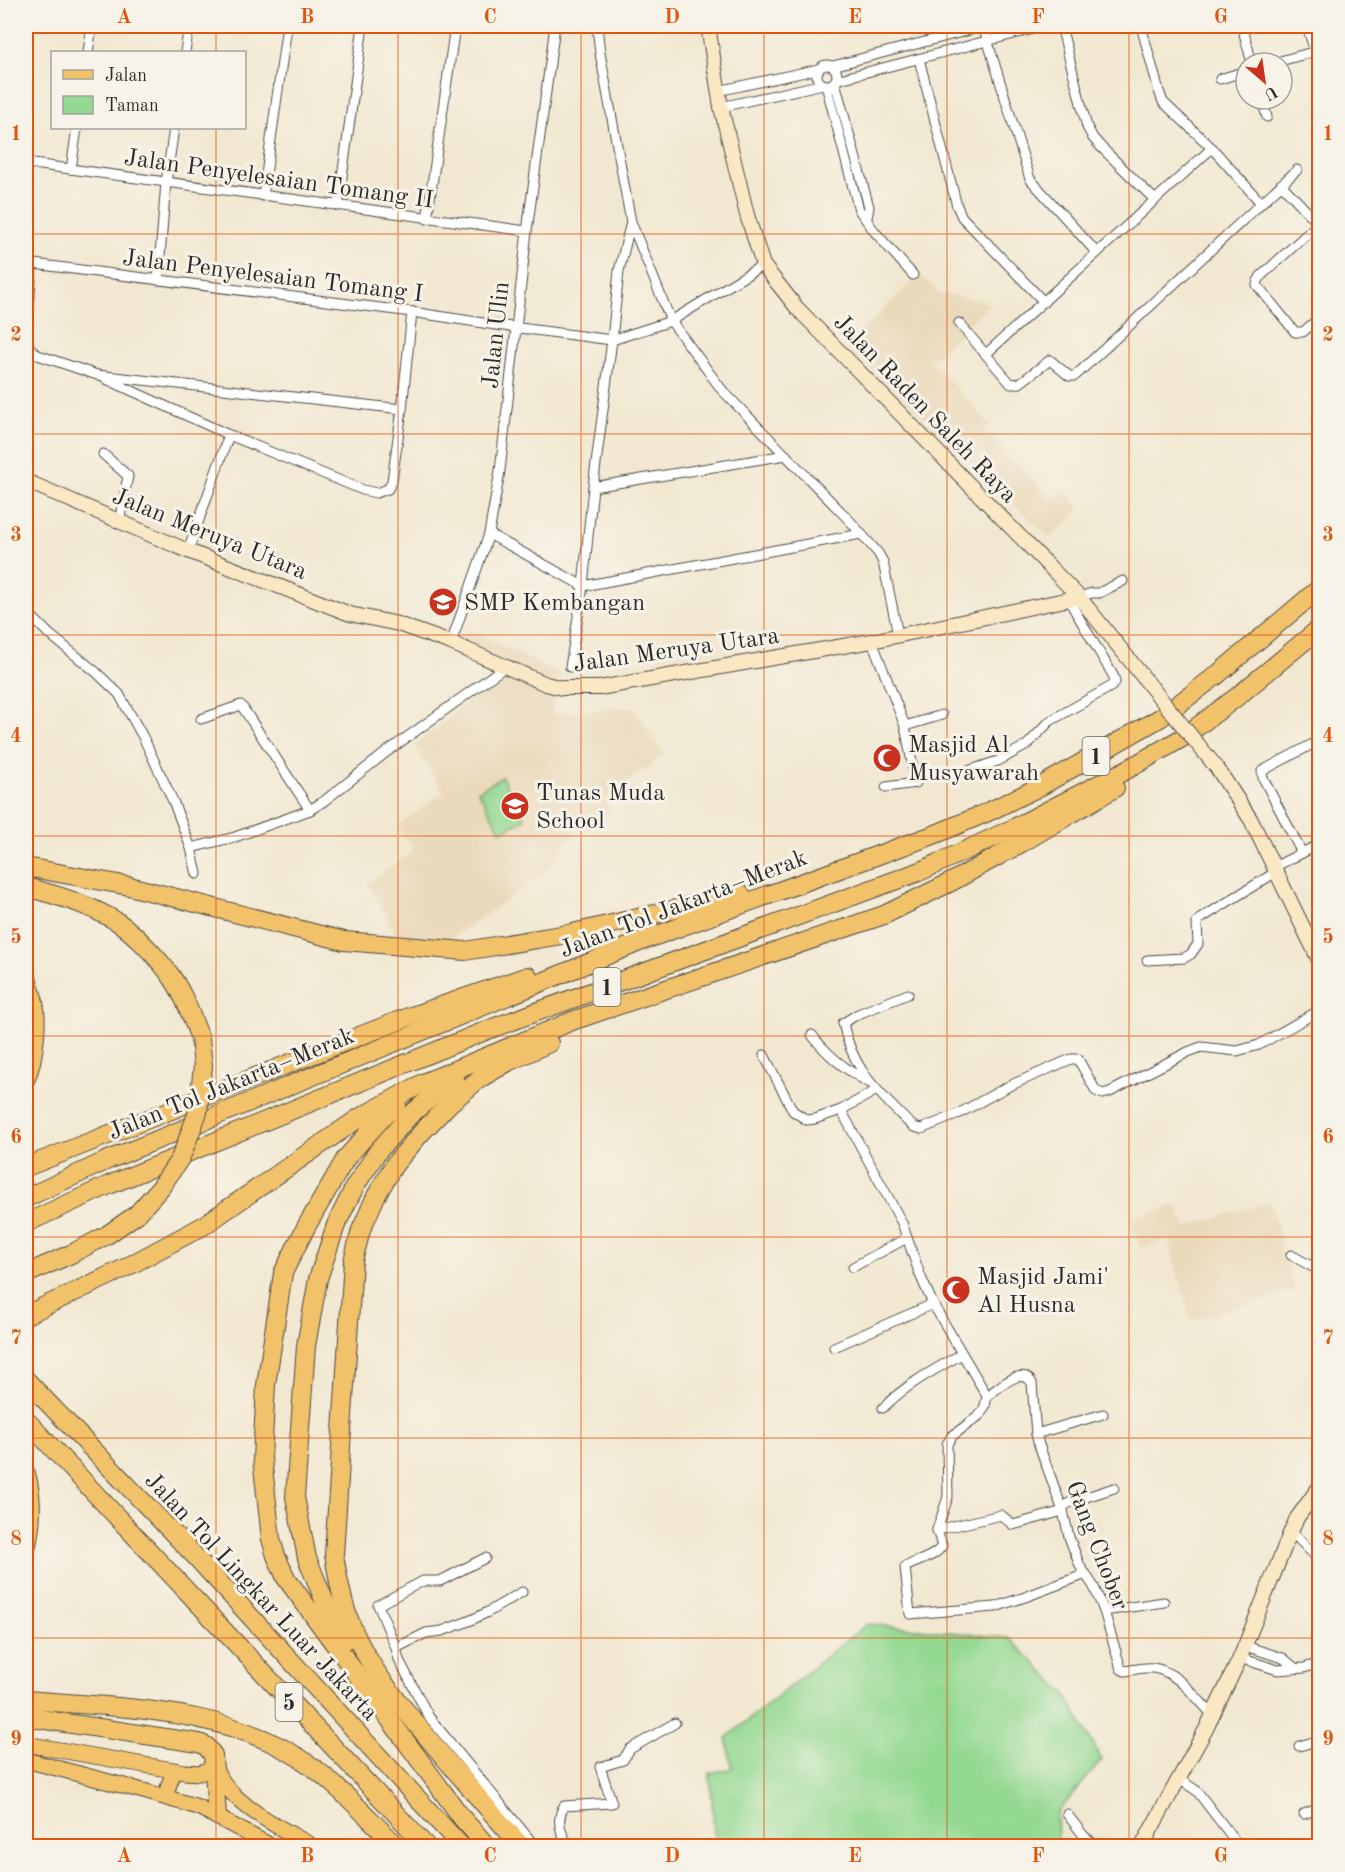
<svg xmlns="http://www.w3.org/2000/svg" width="1345" height="1872" font-family="'Old Standard TT',serif">
  <rect width="100%" height="100%" fill="#f7f3e8"/>
  <filter id="ink" filterUnits="userSpaceOnUse"><feTurbulence type="fractalNoise" baseFrequency=".0167" numOctaves="2"/><feDisplacementMap in="SourceGraphic" scale="12" xChannelSelector="R" yChannelSelector="G"/><feConvolveMatrix kernelMatrix="1 2 1 2 8 2 1 2 1" color-interpolation-filters="sRGB"/></filter>
  <filter id="wash" filterUnits="userSpaceOnUse"><feTurbulence type="fractalNoise" baseFrequency=".008" numOctaves="4" result="noise"/><feDisplacementMap in="SourceGraphic" scale="24" xChannelSelector="R" yChannelSelector="G"/><feGaussianBlur stdDeviation="1.35" result="paint"/><feColorMatrix in="noise" values="0 0 0 0 0 0 0 0 0 0 0 0 0 0 0 0 0 1.4 0 .05"/><feComposite in="paint" operator="in"/></filter>
  <g filter="url(#wash)">
    <rect width="100%" height="100%" fill="#f2e8d1"/>
    <!-- built -->
    <g fill="#ead9ba">
      <path d="M919 274 939 293 992 302 931 361 990 425 984 431 1052 499 1067 490 1080 510 1050 538 847 345Z"/>
      <path d="M468 630 561 674 551 714 632 707 665 754 609 795 607 818 582 824 544 874 450 939H398L368 883 413 851 398 826 444 792 414 745 443 723 501 668 453 646Z"/>
      <path d="M1270 1202 1295 1291 1191 1321 1168 1240 1139 1248 1130 1218 1178 1205 1185 1227Z"/>
    </g>
    <!-- green -->
    <g fill="#94d992" stroke="#60825e" stroke-width="1.5">
      <path d="M502 777 525 819 501 832 478 791Z"/>
      <path d="M867 1624 1009 1638 1065 1693 1102 1760 1057 1813 1058 1846H715L710 1773 732 1768 726 1738Z"/>
    </g>
  </g>
  <g filter="url(#ink)">
    <g fill="none" stroke-linecap="round" stroke-linejoin="round">
      <!-- street casing -->
      <g stroke="#494744" stroke-width="11">
        <g id="street">
          <path d="M597 26 600 53 631 222 671 321 722 390 850 521 878 553 883 562 898 635"/>
          <path d="M983 26 1030 179 1097 253"/>
          <path d="M1061 26 1087 127 1093 138 1101 147 1155 200"/>
          <path d="M1141 26 1159 91 1163 102 1212 148 1261 203"/>
          <path d="M1242 26 1252 63"/>
          <path d="M1307 26 1315 52"/>
          <path d="M88 52 92 26"/>
          <path d="M185 52 189 26"/>
          <path d="M919 59 957 206 962 217 1044 302"/>
          <path d="M1273 63 1320 50"/>
          <circle cx="827" cy="75" r="10"/>
          <path d="M833 66 985 26"/>
          <path d="M1220 79 1246 71"/>
          <path d="M836 80 1045 26"/>
          <path d="M835 82 869 207 867 218"/>
          <path d="M826 85 859 210 875 232 913 275"/>
          <path d="M718 91 819 69"/>
          <path d="M1262 99 1267 117"/>
          <path d="M721 107 823 84"/>
          <path d="M26 163 527 231"/>
          <path d="M71 169 77 128"/>
          <path d="M1281 184 1318 223"/>
          <path d="M263 196 287 26"/>
          <path d="M338 206 363 26"/>
          <path d="M427 219 455 26"/>
          <path d="M1320 222 1261 276 1258 281 1257 285 1295 332H1303L1320 317"/>
          <path d="M26 263 412 312 496 325 612 340 671 321 763 265"/>
          <path d="M32 264 27 336C28 346 30 350 38 355L97 375 402 409 412 312"/>
          <path d="M158 280 166 183 174 128"/>
          <path d="M959 323 1011 384 1020 383 1050 360 1069 376H1075L1297 170"/>
          <path d="M986 354 1212 148"/>
          <path d="M106 379 229 435 363 490 376 493 388 489 392 481 402 409"/>
          <path d="M103 454 128 476 119 522"/>
          <path d="M593 487 786 455"/>
          <path d="M489 534 583 586 861 534"/>
          <path d="M188 551 229 435"/>
          <path d="M1079 597 1092 593H1099L1123 581"/>
          <path d="M26 611 48 633 96 672 119 694 143 737 173 801 191 848 197 874"/>
          <path d="M872 641 905 726 916 783 886 787"/>
          <path d="M451 643 489 534 500 471 527 231 555 26"/>
          <path d="M570 667 583 586 593 487 612 340 619 271 631 222"/>
          <path d="M201 719 241 705 310 810"/>
          <path d="M905 726 942 715"/>
          <path d="M962 773 998 761 1027 745 1050 721 1112 686 1115 682 1114 677 1068 599"/>
          <path d="M191 848 235 837 310 810 324 801 388 751 506 666"/>
          <path d="M1302 853 1263 778 1262 771 1320 740"/>
          <path d="M1274 867 1320 844"/>
          <path d="M1307 936 1320 930"/>
          <path d="M1147 960 1184 958 1191 954 1198 944 1197 923 1200 919 1276 872"/>
          <path d="M908 994 858 1014 843 1023C852 1069 877 1091 908 1122L914 1127 921 1129 956 1115 1009 1086 1071 1059H1078L1096 1091 1103 1094 1110 1092 1188 1052 1201 1047 1237 1051 1259 1045 1320 1010"/>
          <path d="M812 1035C827 1055 846 1070 868 1082"/>
          <path d="M764 1055 793 1111 807 1120 815 1119 841 1110 877 1090"/>
          <path d="M841 1110 902 1223 920 1275 933 1304 987 1396"/>
          <path d="M1291 1255 1320 1271"/>
          <path d="M853 1267 907 1238"/>
          <path d="M834 1347 933 1304"/>
          <path d="M987 1396C999 1388 1022 1365 1032 1383L1036 1434 1039 1445 1063 1511 1069 1537 1080 1566 1094 1587 1104 1611 1121 1669 1125 1671C1133 1670 1144 1667 1153 1668 1177 1671 1196 1698 1212 1714"/>
          <path d="M987 1396 985 1406 980 1415 952 1436 947 1444 948 1497 937 1530 942 1546C934 1558 917 1560 905 1567L910 1614 995 1607 1025 1597 1086 1574"/>
          <path d="M883 1408C905 1385 934 1370 962 1354"/>
          <path d="M1036 1434 1103 1414"/>
          <path d="M1062 1507 1071 1502 1114 1488"/>
          <path d="M937 1530 1001 1515 1013 1525 1063 1511"/>
          <path d="M1291 1531 1320 1561"/>
          <path d="M485 1558 440 1581H423L378 1605 396 1648 399 1660 429 1717 535 1846"/>
          <path d="M1104 1611 1164 1602"/>
          <path d="M1245 1646 1283 1658 1295 1668"/>
          <path d="M396 1648 426 1633 442 1631 469 1621 488 1612 522 1592"/>
          <path d="M1240 1658 1278 1670 1304 1668 1320 1663"/>
          <path d="M1299 1746 1320 1740"/>
          <path d="M1179 1779 1197 1791 1239 1846"/>
          <path d="M1067 1814 1084 1836 1097 1846"/>
          <path d="M1304 1814 1320 1808"/>
          <path d="M570 1846C560 1834 556 1820 564 1806L612 1803 600 1767 623 1760 630 1749 675 1723"/>
        </g>
      </g>
      <!-- secondary casing -->
      <g stroke="#494744" stroke-width="16">
        <g id="secondary">
          <path d="M708 26 721 107 747 215 763 265 797 308 1079 597 1152 688"/>
          <path d="M26 481 188 551 350 614 398 624 451 643 546 684 562 688H599L872 641 1079 597"/>
          <path d="M1217 768 1251 820 1320 962"/>
          <path d="M1142 1846 1206 1729 1240 1658 1291 1531 1297 1518 1320 1486"/>
        </g>
      </g>
      <!-- primary casing -->
      <g stroke="#494744" stroke-width="17">
        <g id="primary">
          <path d="M26 1744 184 1772 200 1773 214 1767C232 1806 276 1825 312 1846"/>
          <path d="M26 1760 147 1792 198 1807 271 1846"/>
          <path d="M165 1797 174 1770"/>
        </g>
      </g>
      <!-- highway casing -->
      <g stroke="#494744" stroke-width="20">
        <g id="highway">
          <path d="M26 867 129 886 344 941 465 951 573 933 741 894"/>
          <path d="M26 887C56 895 88 904 116 921 130 929 158 958 168 972 183 991 191 1016 200 1038"/>
          <path d="M26 974C28 983 32 993 34 1002 38 1022 34 1059 26 1078"/>
          <path d="M397 1105 384 1116 346 1158 306 1227 283 1273 266 1385 262 1458 271 1539 276 1556 286 1578 462 1818 487 1846"/>
          <path d="M26 1167 403 1019 528 976"/>
          <path d="M26 1198 108 1160 647 939 936 834 988 812 1041 786 1160 718 1217 675 1320 588"/>
          <path d="M26 1223 109 1185 490 1029 921 871 1014 828 1130 768 1182 738 1238 696 1320 628"/>
          <path d="M26 1274 71 1254 107 1235 137 1214"/>
          <path d="M26 1315 123 1269 203 1226 359 1118 423 1083 572 1021 884 915 953 881 1025 841 1115 788"/>
          <path d="M26 1380 194 1555 461 1846"/>
          <path d="M26 1420 426 1846"/>
          <path d="M26 1474C33 1498 32 1524 26 1549"/>
          <path d="M342 1644 307 1558 295 1497 306 1346 318 1279 336 1225 355 1186 378 1151 409 1116 455 1077"/>
          <path d="M26 1700C122 1708 233 1707 314 1768 344 1791 370 1820 397 1846"/>
          <path d="M26 1717 199 1743 206 1746 213 1755 217 1816"/>
          <path d="M521 1846C488 1809 455 1771 423 1732 395 1698 366 1664 350 1622 342 1601 338 1578 334 1555L353 1261 361 1230 376 1196 394 1165 422 1132 450 1103 479 1079 508 1062 549 1043"/>
        </g>
      </g>
      <!-- street -->
      <use href="#street" stroke="#fff" stroke-width="9"/>
      <!-- secondary -->
      <use href="#secondary" stroke="#fae7c3" stroke-width="14"/>
      <!-- primary -->
      <use href="#primary" stroke="#f2c26a" stroke-width="15"/>
      <!-- highway -->
      <use href="#highway" stroke="#f2c26a" stroke-width="18"/>
      <!-- secondary-bridge casing -->
      <g stroke="#494744" stroke-width="16" stroke-linecap="butt">
        <path id="secondary-bridge" d="M1152 688 1217 768"/>
      </g>
      <!-- highway-bridge casing -->
      <g stroke="#494744" stroke-width="20" stroke-linecap="butt">
        <path id="highway-bridge" d="M137 1214 161 1187 181 1157 198 1112 203 1066 200 1038"/>
      </g>
      <!-- secondary-bridge -->
      <use href="#secondary-bridge" stroke="#fae7c3" stroke-width="14"/>
      <!-- highway-bridge -->
      <use href="#highway-bridge" stroke="#f2c26a" stroke-width="18"/>
    </g>
  </g>
  <!-- grid -->
  <path fill="none" stroke="#df570e" stroke-width="1.5" stroke-opacity="0.55" d="M216 26V52M398 26V1846M581 26V1846M764 26V1846M947 26V1846M1129 26V1846M216 128V1846M26 234H1320M26 434H1320M26 635H1320M26 836H1320M26 1036H1320M26 1237H1320M26 1438H1320M26 1638H1320"/>
  <!-- icons -->
  <defs>
    <g id="school-disc" transform="scale(1.5)"><circle r="9.5" fill="#c8321e" stroke="#f7f3e8"/><path d="M0-5L7-2L0 1L-7-2ZM-4 1L0 2.5L4 1V4Q0 6-4 4Z" fill="#fff"/></g>
    <g id="mosque-disc" transform="scale(1.5)"><circle r="9.5" fill="#c8321e" stroke="#f7f3e8"/><path d="M3.5-4.9A6 6 0 1 0 3.5 4.9A5 5 0 1 1 3.5-4.9Z" fill="#fff"/></g>
  </defs>
  <g fill-rule="evenodd">
    <use href="#school-disc" x="443" y="602"/>
    <use href="#mosque-disc" x="887" y="758"/>
    <use href="#school-disc" x="515" y="806"/>
    <use href="#mosque-disc" x="956" y="1290"/>
  </g>
  <g text-anchor="middle" stroke-width="6" stroke-linejoin="round" paint-order="stroke">
    <!-- shield labels -->
    <g fill="#f7f3e8" stroke="#686764" stroke-width="1.5">
      <rect x="1082.5" y="737" width="27" height="38" rx="4.5"/>
      <rect x="593.5" y="968" width="27" height="38" rx="4.5"/>
      <rect x="275.5" y="1683" width="27" height="38" rx="4.5"/>
    </g>
    <g font-size="22" font-weight="bold" fill="#2b2b2b">
      <text x="1096" y="764">1</text>
      <text x="607" y="995">1</text>
      <text x="289" y="1710">5</text>
    </g>
    <!-- street labels -->
    <g font-size="24" fill="#2b2b2b" stroke="#f7f3e8">
      <text transform="translate(279 178) rotate(8)" y="8">Jalan Penyelesaian Tomang II</text>
      <text transform="translate(273 275) rotate(7)" y="8">Jalan Penyelesaian Tomang I</text>
      <text transform="translate(495 335) rotate(-84)" y="8">Jalan Ulin</text>
      <text transform="translate(926 408) rotate(46)" y="8">Jalan Raden Saleh Raya</text>
      <text transform="translate(210 533) rotate(22)" y="8">Jalan Meruya Utara</text>
      <text transform="translate(676 649) rotate(-8)" y="8">Jalan Meruya Utara</text>
      <text transform="translate(683 903) rotate(-21)" y="8">Jalan Tol Jakarta–Merak</text>
      <text transform="translate(231 1083) rotate(-22)" y="8">Jalan Tol Jakarta–Merak</text>
      <text transform="translate(1098 1545) rotate(69)" y="8">Gang Chober</text>
      <text transform="translate(262 1596) rotate(47)" y="8">Jalan Tol Lingkar Luar Jakarta</text>
    </g>
    <!-- poi labels -->
    <g font-size="24" fill="#2b2b2b" stroke="#f7f3e8" text-anchor="start">
      <text x="464" y="610">SMP Kembangan</text>
      <text x="908" y="752">Masjid Al<tspan x="908" dy="28">Musyawarah</tspan></text>
      <text x="536" y="800">Tunas Muda<tspan x="536" dy="28">School</tspan></text>
      <text x="977" y="1284">Masjid Jami'<tspan x="977" dy="28">Al Husna</tspan></text>
    </g>
  </g>
  <!-- margin -->
  <rect width="1345" height="1872" fill="none" stroke="#f7f3e8" stroke-width="66"/>
  <!-- legend -->
  <rect x="51" y="51" width="195" height="78" fill="#f7f3e8" stroke="#a5a39c" stroke-width="1.5"/>
  <rect x="63" y="70" width="30" height="9" fill="#f2c26a" stroke="#a5a39c" stroke-width="1.5"/>
  <text x="105" y="81" font-size="18" fill="#2b2b2b">Jalan</text>
  <rect x="63" y="96" width="30" height="18" fill="#94d992" stroke="#a5a39c" stroke-width="1.5"/>
  <text x="105" y="111" font-size="18" fill="#2b2b2b">Taman</text>
  <!-- north arrow -->
  <g transform="translate(1264 81) rotate(151)"><circle r="28" fill="#f7f3e8" stroke="#a5a39c" stroke-width="1.5"/>
  <path d="M0-4.5L10 22L0 15L-10 22Z" fill="#c8321e"/>
  <text y="-9" font-size="16" font-weight="bold" text-anchor="middle" fill="#2b2b2b">U</text>
  </g>
  <rect x="33" y="33" width="1279" height="1806" fill="none" stroke="#df570e" stroke-width="2"/>
  <g font-size="20" text-anchor="middle" font-weight="bold" fill="#df570e">
    <text x="124" y="23">A</text>
    <text x="307" y="23">B</text>
    <text x="490" y="23">C</text>
    <text x="672" y="23">D</text>
    <text x="855" y="23">E</text>
    <text x="1038" y="23">F</text>
    <text x="1221" y="23">G</text>
    <text x="16" y="140">1</text>
    <text x="1328" y="140">1</text>
    <text x="16" y="341">2</text>
    <text x="1328" y="341">2</text>
    <text x="16" y="541">3</text>
    <text x="1328" y="541">3</text>
    <text x="16" y="742">4</text>
    <text x="1328" y="742">4</text>
    <text x="16" y="943">5</text>
    <text x="1328" y="943">5</text>
    <text x="16" y="1143">6</text>
    <text x="1328" y="1143">6</text>
    <text x="16" y="1344">7</text>
    <text x="1328" y="1344">7</text>
    <text x="16" y="1545">8</text>
    <text x="1328" y="1545">8</text>
    <text x="16" y="1745">9</text>
    <text x="1328" y="1745">9</text>
    <text x="124" y="1862">A</text>
    <text x="307" y="1862">B</text>
    <text x="490" y="1862">C</text>
    <text x="672" y="1862">D</text>
    <text x="855" y="1862">E</text>
    <text x="1038" y="1862">F</text>
    <text x="1221" y="1862">G</text>
  </g>
</svg>
